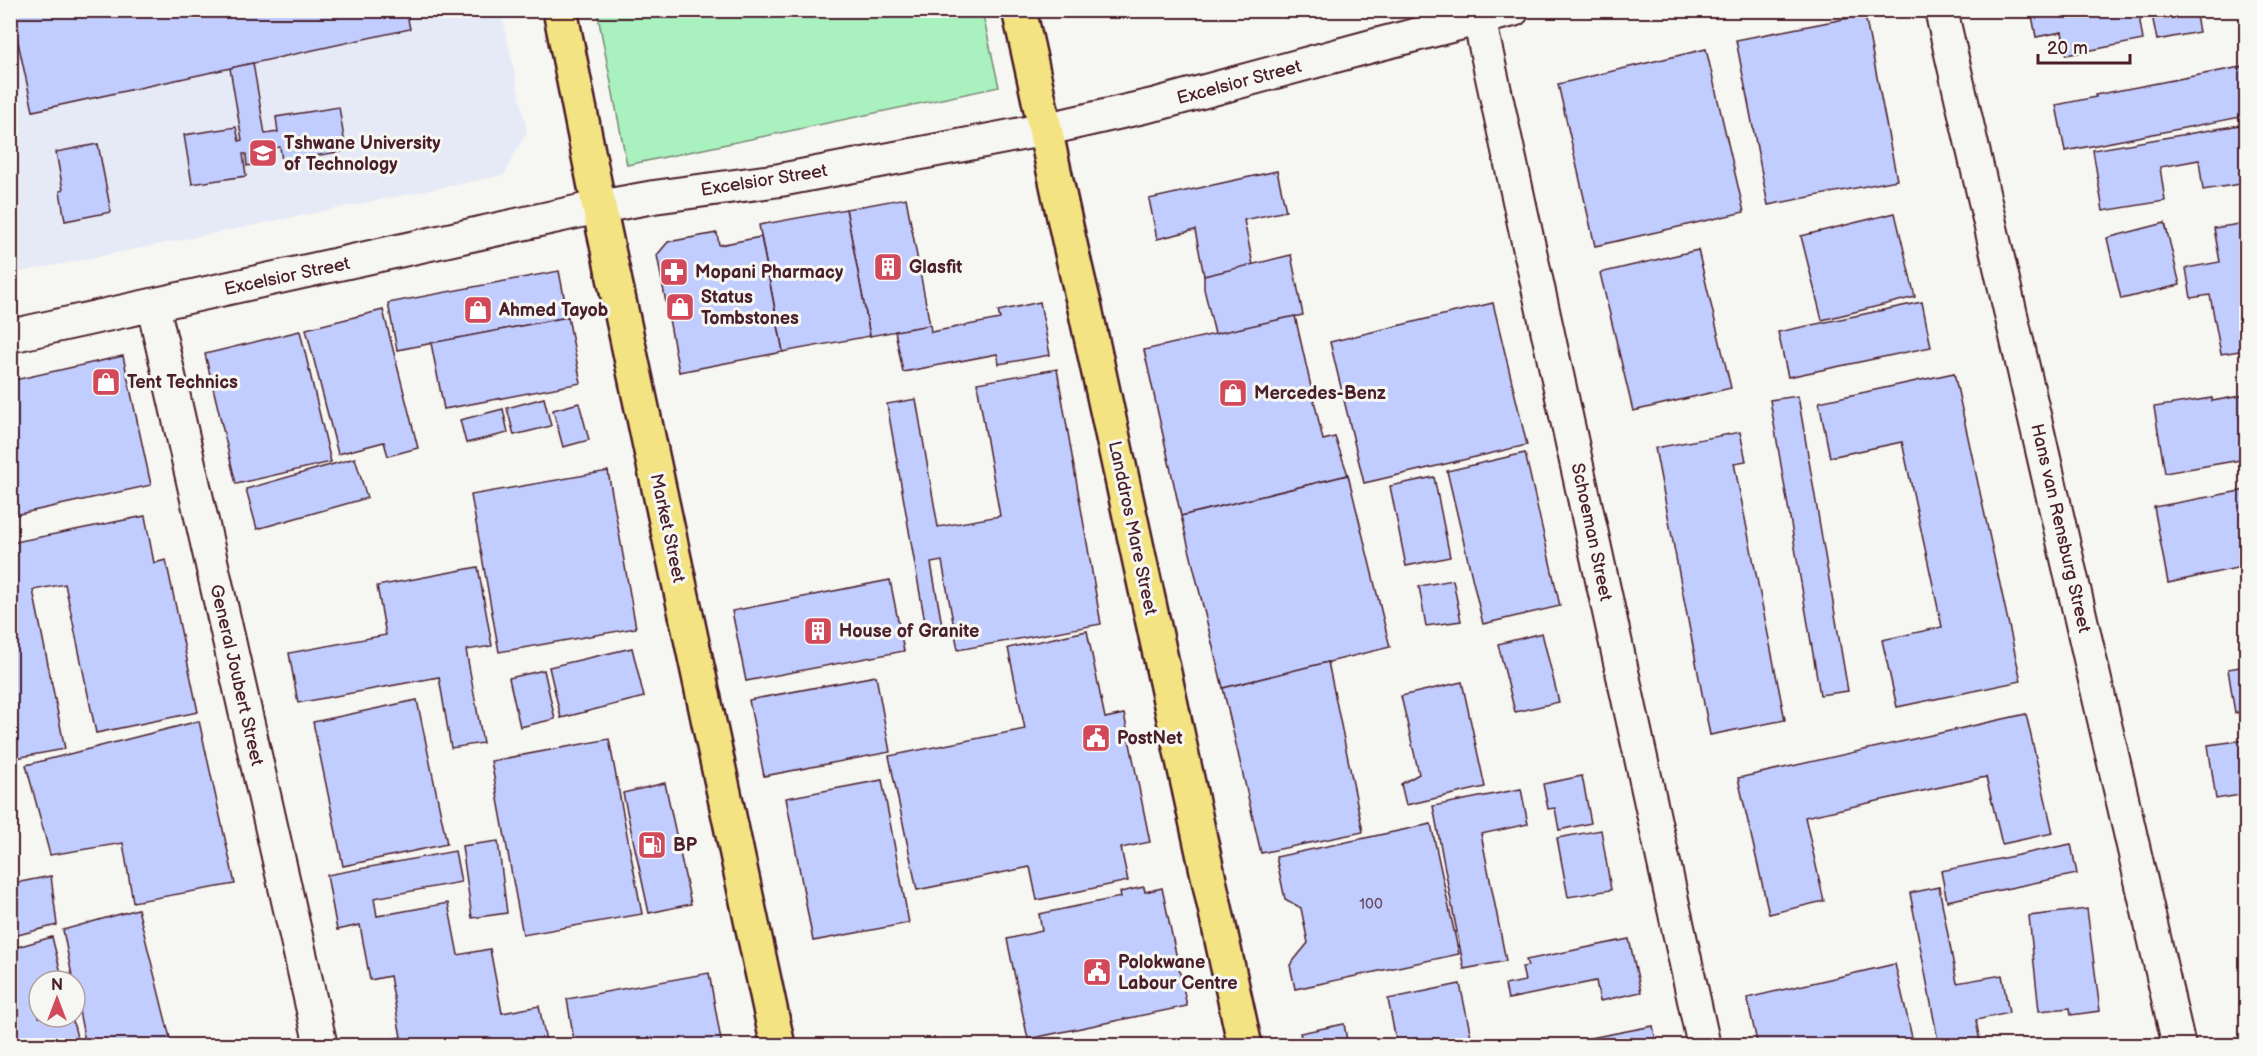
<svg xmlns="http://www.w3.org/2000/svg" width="2257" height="1056" font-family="'Balsamiq Sans',sans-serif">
  <rect width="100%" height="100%" fill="#f6f6f2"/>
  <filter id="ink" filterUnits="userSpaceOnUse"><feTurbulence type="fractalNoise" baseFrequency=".0167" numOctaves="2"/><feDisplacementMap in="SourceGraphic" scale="12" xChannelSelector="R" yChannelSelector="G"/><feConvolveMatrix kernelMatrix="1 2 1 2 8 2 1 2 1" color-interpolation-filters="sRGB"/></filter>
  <g filter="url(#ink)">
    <!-- built -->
    <path fill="#e6eaf6" d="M11 11H501L527 131 504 175 11 274Z"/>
    <!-- green -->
    <path fill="#a9f1be" stroke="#7a8874" stroke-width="1.5" d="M597 11H982L999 87 627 165Z"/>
    <!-- building -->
    <g fill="#c1cdff" stroke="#4a1f2b" stroke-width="1.5">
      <path d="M11 10H406L410 29 33 111Z"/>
      <path d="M2031 10H2142L2140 22 2143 40 2066 55 2062 32 2036 37Z"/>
      <path d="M2151 10H2195L2199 32 2157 40Z"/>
      <path d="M1865 15 1897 180 1768 205 1736 40Z"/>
      <path d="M1706 49 1744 212 1595 246 1558 84Z"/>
      <path d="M253 63 265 134 278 132 276 117 339 107 346 151 282 161 280 147 268 149 271 162 247 166 246 154H243L246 176 192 184 184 135 236 127 239 141 242 140 230 68Z"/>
      <path d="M2246 66V116L2065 151 2056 105 2096 97 2095 95Z"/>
      <path d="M2246 124V183L2203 190 2199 160 2160 167 2165 201 2103 211 2093 150Z"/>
      <path d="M98 144 111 212 65 221 60 191 63 190 56 152Z"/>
      <path d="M1277 171 1286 211 1244 220 1253 265 1204 276 1195 230 1157 239 1149 199Z"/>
      <path d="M906 198 930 325 870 336 846 209Z"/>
      <path d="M846 209 870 336 783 352 759 225Z"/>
      <path d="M1895 213 1915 297 1822 320 1801 236Z"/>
      <path d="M2165 223 2180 285 2121 299 2107 238Z"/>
      <path d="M2246 223V350L2221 354 2210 295 2191 298 2186 268 2220 262 2214 228Z"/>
      <path d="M717 233 719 245 761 237 783 352 679 372 657 255 668 242Z"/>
      <path d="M1698 250 1731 388 1633 411 1600 273Z"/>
      <path d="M1291 255 1303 315 1215 334 1204 289V276Z"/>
      <path d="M559 271 568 317 397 350 388 303Z"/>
      <path d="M1040 302 1050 355 999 364 997 354 903 372 895 331 930 325 931 332 1000 319 998 311Z"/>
      <path d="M1922 302 1931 347 1788 377 1778 332Z"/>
      <path d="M1493 303 1527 445 1364 483 1330 342Z"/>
      <path d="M383 310 418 448 388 456 384 442 338 454 306 329Z"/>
      <path d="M1295 316 1323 440 1335 437 1348 475 1181 516 1144 350Z"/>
      <path d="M568 317 581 383 444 409 431 343Z"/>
      <path d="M300 331 331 462 236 484 205 354Z"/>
      <path d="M123 356 151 485 10 516V381Z"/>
      <path d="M1057 369 1101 624 958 650 942 561 931 563 943 631 927 634 887 404 916 399 938 527 1000 516 977 383Z"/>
      <path d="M1954 373 2021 681 1897 707 1882 640 1942 627 1902 442 1830 457 1819 402Z"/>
      <path d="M2246 395V459L2165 473 2154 407 2212 398V401Z"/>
      <path d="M1798 396 1848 691 1820 695 1770 400Z"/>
      <path d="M544 398 551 426 514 435 507 408Z"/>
      <path d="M579 403 589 440 563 447 553 410Z"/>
      <path d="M503 409 508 433 466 443 460 420Z"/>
      <path d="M1740 432 1746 461 1734 463 1785 720 1710 735 1655 448Z"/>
      <path d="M1525 453 1560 606 1483 624 1447 471Z"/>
      <path d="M355 458 367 498 257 529 246 489Z"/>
      <path d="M608 471 636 628 499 652 471 495Z"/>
      <path d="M1348 475 1390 647 1223 688 1181 516Z"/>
      <path d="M1434 477 1450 557 1406 566 1390 486Z"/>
      <path d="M2246 490V566L2168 583 2154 507Z"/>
      <path d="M145 516 154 563 166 560 198 712 96 733 65 584 33 590 65 749 10 759V543Z"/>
      <path d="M478 567 492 646 466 650 483 743 451 748 439 677 298 703 289 653 386 635 377 586Z"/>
      <path d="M890 580 904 651 746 681 732 611Z"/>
      <path d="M1453 580 1461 621 1426 626 1419 586Z"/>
      <path d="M1087 631 1105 718 1124 714 1150 842 1121 848 1128 881 1037 900 1030 867 917 890 889 756 1025 729 1008 648Z"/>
      <path d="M1542 633 1559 702 1515 712 1498 644Z"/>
      <path d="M632 648 644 697 561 718 549 667Z"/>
      <path d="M1328 662 1363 832 1261 853 1223 688Z"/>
      <path d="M2246 666V711L2235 713 2228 669Z"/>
      <path d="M544 670 555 719 520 727 509 678Z"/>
      <path d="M876 676 890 752 764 776 749 700Z"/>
      <path d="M1462 682 1485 787 1406 805 1401 784 1419 774 1401 696Z"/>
      <path d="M417 700 447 844 343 866 313 722Z"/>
      <path d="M2026 714 2053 833 2002 844 1986 777 1805 817 1824 901 1769 914 1738 778Z"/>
      <path d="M199 721 235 884 133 902 123 843 50 855 26 765Z"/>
      <path d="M609 739 642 914 523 935 491 761Z"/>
      <path d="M2246 740V794L2216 799 2208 745Z"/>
      <path d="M1582 776 1591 823 1559 830 1555 808 1548 809 1543 784Z"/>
      <path d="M882 780 909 923 813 941 786 798Z"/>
      <path d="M665 783 691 904 649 913 623 793Z"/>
      <path d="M1521 789 1528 824 1481 834 1506 961 1464 969 1433 806Z"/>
      <path d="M1431 824 1459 954 1295 989 1290 965 1308 943 1301 908 1285 899 1276 857Z"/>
      <path d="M1601 830 1611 890 1568 897 1557 838Z"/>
      <path d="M498 841 507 913 472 918 462 846Z"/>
      <path d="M2071 844 2077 874 1947 901 1941 871Z"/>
      <path d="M455 851 461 882 374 898 377 916 448 903 458 955 490 949 502 1013 539 1006 547 1046H375V1042L401 1037 390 976 370 980 360 925 337 930 327 875Z"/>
      <path d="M51 876 57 925 10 937V884Z"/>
      <path d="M1144 887 1145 892 1162 888 1187 1006 1028 1039 1007 939 1042 931 1039 914 1121 897 1120 892Z"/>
      <path d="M1939 887 1957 983 2002 975 2009 1013 1976 1020 1980 1042 1963 1046H1939L1910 893Z"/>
      <path d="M138 909 172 1046H86L75 991V981H73L63 930Z"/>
      <path d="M2087 909 2100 1011 2071 1015 2070 1008 2039 1011 2029 916Z"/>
      <path d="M52 937 63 981H39V1017H72L79 1046H10V949Z"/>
      <path d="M1629 939 1641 992 1600 1001 1596 981 1508 999 1505 985 1525 981 1522 967 1528 966 1526 960Z"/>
      <path d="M1895 964 1914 1046H1758L1747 998Z"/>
      <path d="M709 973 722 1046H575L567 999Z"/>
      <path d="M1460 984 1473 1046H1397L1388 999Z"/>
      <path d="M1344 1024 1348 1046H1303L1300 1033Z"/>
      <path d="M1653 1026 1657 1046H1549Z"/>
    </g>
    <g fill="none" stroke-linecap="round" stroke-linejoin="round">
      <!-- minor casing -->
      <g stroke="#4a1f2b" stroke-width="36">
        <g id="minor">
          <path d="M1941 10 2179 1046"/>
          <path d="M1479 18 1704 1046"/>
          <path d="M153 305 321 1046"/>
          <path d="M10 336 599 207 654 197 780 180 1047 129 1157 104 1372 46 1513 10"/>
        </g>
      </g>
      <!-- primary casing -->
      <g stroke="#4a1f2b" stroke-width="38">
        <g id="primary">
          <path d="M560 10 599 207 778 1046"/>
          <path d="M1019 10C1042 108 1060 207 1084 304L1245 1046"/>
        </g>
      </g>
      <!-- minor -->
      <use href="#minor" stroke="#f6f6f2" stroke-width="32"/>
      <!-- primary -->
      <use href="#primary" stroke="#f4e382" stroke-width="33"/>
    </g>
  </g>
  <!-- icons -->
  <defs>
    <g id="university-square" transform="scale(1.5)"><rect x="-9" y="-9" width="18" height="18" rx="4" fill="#d1495b" stroke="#f6f6f2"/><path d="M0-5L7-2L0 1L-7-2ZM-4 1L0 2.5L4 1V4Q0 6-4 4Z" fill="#fff"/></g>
    <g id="building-square" transform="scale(1.5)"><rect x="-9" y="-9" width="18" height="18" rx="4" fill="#d1495b" stroke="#f6f6f2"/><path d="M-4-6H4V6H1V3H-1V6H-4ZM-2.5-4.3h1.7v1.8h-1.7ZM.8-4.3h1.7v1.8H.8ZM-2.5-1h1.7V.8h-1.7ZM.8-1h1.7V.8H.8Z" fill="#fff"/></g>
    <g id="pharmacy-square" transform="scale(1.5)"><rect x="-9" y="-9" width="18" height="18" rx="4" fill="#d1495b" stroke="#f6f6f2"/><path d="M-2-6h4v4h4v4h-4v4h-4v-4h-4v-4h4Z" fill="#fff"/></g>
    <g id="shop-square" transform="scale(1.5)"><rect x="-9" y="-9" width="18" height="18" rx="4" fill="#d1495b" stroke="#f6f6f2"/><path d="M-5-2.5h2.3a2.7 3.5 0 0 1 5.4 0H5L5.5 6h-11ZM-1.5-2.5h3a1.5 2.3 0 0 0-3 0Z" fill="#fff"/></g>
    <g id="civic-square" transform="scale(1.5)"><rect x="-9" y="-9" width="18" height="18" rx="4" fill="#d1495b" stroke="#f6f6f2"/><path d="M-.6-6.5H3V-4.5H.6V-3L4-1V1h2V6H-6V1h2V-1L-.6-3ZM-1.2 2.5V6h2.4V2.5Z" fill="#fff"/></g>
    <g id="fuel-square" transform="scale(1.5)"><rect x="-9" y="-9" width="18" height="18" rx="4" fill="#d1495b" stroke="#f6f6f2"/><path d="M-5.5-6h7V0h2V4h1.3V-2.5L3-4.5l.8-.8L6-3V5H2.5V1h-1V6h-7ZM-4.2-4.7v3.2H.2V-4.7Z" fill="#fff"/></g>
  </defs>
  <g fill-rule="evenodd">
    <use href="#university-square" x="263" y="153"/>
    <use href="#building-square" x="888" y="267"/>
    <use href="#pharmacy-square" x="674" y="272"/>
    <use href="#shop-square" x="680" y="307"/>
    <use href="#shop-square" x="478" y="310"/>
    <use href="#shop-square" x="106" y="382"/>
    <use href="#shop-square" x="1233" y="393"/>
    <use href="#building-square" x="818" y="631"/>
    <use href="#civic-square" x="1096" y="738"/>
    <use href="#fuel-square" x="652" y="845"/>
    <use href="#civic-square" x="1097" y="972"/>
  </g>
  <g text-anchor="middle" stroke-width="6" stroke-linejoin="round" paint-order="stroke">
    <!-- number labels -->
    <g font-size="15" fill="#684a60">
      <text x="1371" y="909">100</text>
    </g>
    <!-- street labels -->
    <g font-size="18" fill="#4a1f2b" stroke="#f6f6f2">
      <text transform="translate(1239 82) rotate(-15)" y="6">Excelsior Street</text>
      <text transform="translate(764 180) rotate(-9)" y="6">Excelsior Street</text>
      <text transform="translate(287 276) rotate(-12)" y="6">Excelsior Street</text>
      <text transform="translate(668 528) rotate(78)" y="6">Market Street</text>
      <text transform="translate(1133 528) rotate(78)" y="6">Landdros Mare Street</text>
      <text transform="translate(2061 528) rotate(77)" y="6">Hans van Rensburg Street</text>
      <text transform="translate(1592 532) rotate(78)" y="6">Schoeman Street</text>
      <text transform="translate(237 675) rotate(77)" y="6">General Joubert Street</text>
    </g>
    <!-- poi labels -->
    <g font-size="18" font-weight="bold" fill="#4a1f2b" stroke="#f6f6f2" text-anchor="start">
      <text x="284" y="149">Tshwane University<tspan x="284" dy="21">of Technology</tspan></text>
      <text x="909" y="273">Glasfit</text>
      <text x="695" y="278">Mopani Pharmacy</text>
      <text x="701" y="303">Status<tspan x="701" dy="21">Tombstones</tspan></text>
      <text x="499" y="316">Ahmed Tayob</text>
      <text x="127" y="388">Tent Technics</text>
      <text x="1254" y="399">Mercedes-Benz</text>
      <text x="839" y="637">House of Granite</text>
      <text x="1117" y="744">PostNet</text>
      <text x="673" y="851">BP</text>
      <text x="1118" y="968">Polokwane<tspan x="1118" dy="21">Labour Centre</tspan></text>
    </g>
  </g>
  <!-- margin -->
  <rect width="2257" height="1056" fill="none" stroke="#f6f6f2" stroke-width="36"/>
  <rect x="18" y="18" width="2221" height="1020" fill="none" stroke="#4a1f2b" stroke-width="2" filter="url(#ink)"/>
  <!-- north arrow -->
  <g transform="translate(57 999)"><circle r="28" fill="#f6f6f2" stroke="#b1a0a2" stroke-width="1.5"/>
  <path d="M0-4.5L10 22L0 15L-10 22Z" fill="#d1495b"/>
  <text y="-9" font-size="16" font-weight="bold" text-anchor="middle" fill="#4a1f2b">N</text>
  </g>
  <!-- scale -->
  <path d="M2038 54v9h92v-9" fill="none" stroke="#4a1f2b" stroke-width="3"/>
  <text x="2047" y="54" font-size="18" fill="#4a1f2b" stroke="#f6f6f2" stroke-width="4.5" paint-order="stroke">20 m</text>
</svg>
